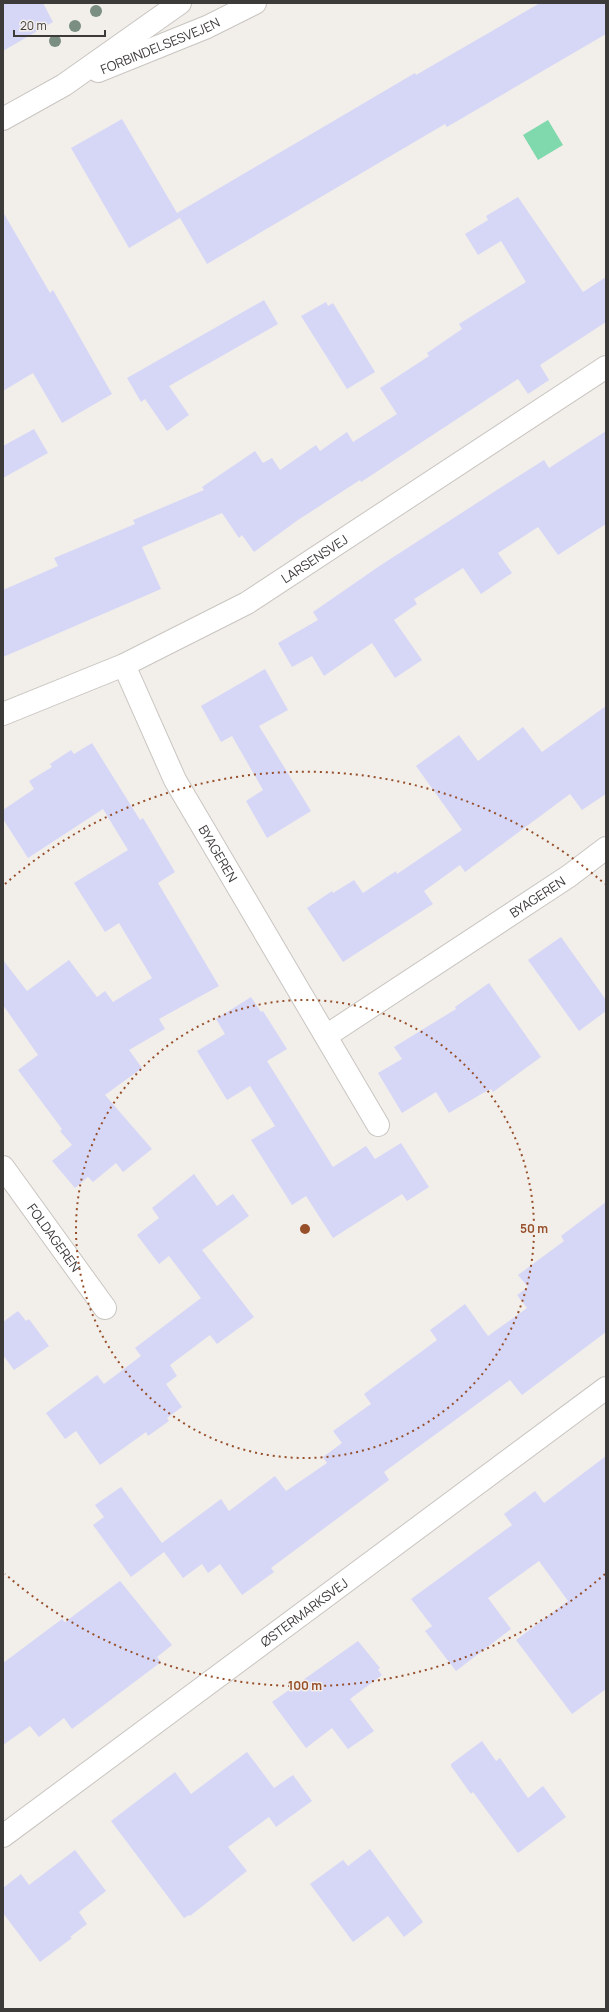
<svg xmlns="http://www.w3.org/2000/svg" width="609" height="2012" font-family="Manrope,sans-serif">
  <rect width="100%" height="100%" fill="#f2eeea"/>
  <!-- green -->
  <path fill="#80d8ad" d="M548 120 563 145 538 160 523 135Z"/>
  <!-- building -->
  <g fill="#d6d7f7">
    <path d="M3 3H43L53 22 3 51Z"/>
    <path d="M540 3H606V34L447 127 445 124 207 264 180 218 129 248 71 148 122 119 177 213 415 73 416 75Z"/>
    <path d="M518 197 583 292 606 277V322L540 365 549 380 528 394 518 379 361 482 360 480 298 520 254 552 242 535 239 538 222 513 142 547 161 589 3 657V590L58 566 54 558 135 524 133 520 204 490 202 487 255 451 263 463 272 458 280 470 316 445 320 451 347 432 353 442 397 414 380 388 429 356 427 353 462 329 459 324 526 282 501 241 478 255 465 234 488 220 486 216Z"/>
    <path d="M3 212 50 293 53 290 112 394 62 423 33 373 3 391Z"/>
    <path d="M264 300 278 324 169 386 189 415 167 431 145 399 141 402 127 378Z"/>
    <path d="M326 302 328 306 333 303 375 372 347 389 301 316Z"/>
    <path d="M34 429 48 453 3 478V446Z"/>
    <path d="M606 431V524L558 555 538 527 498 553 512 573 481 594 463 568 414 599 417 604 394 620 422 660 395 678 372 643 324 676 312 656 292 667 278 643 318 620 313 612 378 567 514 479 544 460 549 468Z"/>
    <path d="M265 669 288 710 259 726 311 811 267 838 246 801 263 790 232 736 221 742 201 706Z"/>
    <path d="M606 706V794L582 810 570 794 465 872 460 865 424 891 433 904 343 962 307 908 332 891 333 893 354 880 363 893 396 871 397 874 462 830 416 766 459 735 478 761 523 727 542 752Z"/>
    <path d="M92 743 140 820 143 818 175 872 158 883 219 986 159 1019 165 1029 129 1050 142 1068 105 1095 152 1149 123 1172 116 1163 93 1182 88 1177 75 1188 52 1161 72 1145 60 1131 62 1129 18 1070 38 1055 3 1005V960L27 991 69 960 97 997 105 991 113 1002 152 978 119 923 105 932 74 883 128 850 103 809 28 858 3 819V810L34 789 29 781 52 767 50 764 71 750 74 754Z"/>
    <path d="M561 937 606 1000V1011L579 1031 528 960Z"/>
    <path d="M489 983 541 1057 493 1092 491 1089 483 1093 449 1113 436 1092 402 1113 378 1073 402 1059 394 1047 456 1009 455 1007Z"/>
    <path d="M251 997 261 1012 263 1011 287 1049 267 1061 333 1167 366 1146 375 1159 401 1143 429 1187 407 1201 402 1194 333 1238 306 1196 292 1205 251 1140 275 1126 250 1086 227 1100 197 1051 225 1034 216 1019Z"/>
    <path d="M194 1174 217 1206 233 1194 249 1216 202 1250 254 1317 217 1344 210 1335 170 1365 177 1376 166 1384 182 1407 167 1418 169 1421 148 1436 146 1432 100 1465 76 1431 65 1439 46 1413 97 1375 104 1384 141 1356 135 1348 201 1298 169 1256 159 1264 137 1235 159 1218 152 1208Z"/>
    <path d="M606 1202V1332L522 1395 510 1380 384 1472 389 1480 271 1568 274 1572 242 1595 220 1564 208 1573 202 1564 183 1578 164 1552 131 1577 93 1525 104 1517 95 1505 121 1487 162 1543 221 1499 229 1511 275 1476 286 1491 327 1463 323 1457 342 1443 333 1431 371 1404 364 1394 437 1340 430 1330 465 1304 488 1336 527 1308 517 1295 528 1287 518 1275 564 1241 561 1236Z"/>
    <path d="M18 1311 26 1321 29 1319 49 1346 14 1370 3 1355V1322Z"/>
    <path d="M606 1456V1689L572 1714 516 1640 568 1601 539 1561 488 1598 511 1629 456 1671 425 1631 432 1626 411 1599 512 1525 504 1514 535 1491 544 1503Z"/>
    <path d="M120 1581 172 1645 157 1657 161 1662 72 1729 64 1718 39 1737 30 1726 3 1745V1663L62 1619 65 1622Z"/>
    <path d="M358 1641 380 1668 378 1670 382 1675 350 1699 374 1731 348 1749 332 1728 306 1748 272 1702Z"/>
    <path d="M482 1741 496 1761 500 1758 528 1798 543 1786 566 1817 518 1853 473 1792 471 1794 451 1766V1764Z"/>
    <path d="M247 1752 274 1788 293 1775 312 1801 276 1827 269 1817 228 1847 247 1871 190 1916 189 1915 184 1918 111 1821 175 1772 191 1794Z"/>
    <path d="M370 1849 423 1922 404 1937 388 1916 353 1942 310 1884 343 1860 348 1866Z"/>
    <path d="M75 1850 106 1891 79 1912 87 1924 70 1937 72 1938 40 1962 3 1913V1888L21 1874 29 1885Z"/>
  </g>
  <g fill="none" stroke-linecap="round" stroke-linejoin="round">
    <!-- minor casing -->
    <g stroke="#c9c5c1" stroke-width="24">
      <g id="minor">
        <path id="s1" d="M124 665 175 780 378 1125"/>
        <path id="s2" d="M3 714 124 665 247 603 606 367"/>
        <path id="s3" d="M326 1036 569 876 606 848"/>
        <path id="s4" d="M3 1167 105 1308"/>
        <path id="s5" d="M3 1836 606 1388"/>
      </g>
    </g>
    <!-- tertiary casing -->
    <g stroke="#c9c5c1" stroke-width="24">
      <g id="tertiary">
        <path id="s6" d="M98 71 207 27 255 3"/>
        <path d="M3 119 64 85 180 3"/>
      </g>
    </g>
    <!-- minor -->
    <use href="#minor" stroke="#fff" stroke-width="22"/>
    <!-- tertiary -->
    <use href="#tertiary" stroke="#fff" stroke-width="22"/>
  </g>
  <!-- trees -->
  <g fill="#7a8e82">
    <circle cx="96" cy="11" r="6"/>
    <circle cx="75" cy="26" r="6"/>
    <circle cx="55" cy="41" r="6"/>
  </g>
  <!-- distance rings -->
  <g fill="none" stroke="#964f29" stroke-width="2" stroke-dasharray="2 4">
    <circle cx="305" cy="1229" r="229"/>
    <path d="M605 1574A457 457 0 0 1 5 1574M5 884A457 457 0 0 1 605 884"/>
  </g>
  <g text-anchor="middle" stroke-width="3" stroke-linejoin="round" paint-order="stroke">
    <!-- street labels -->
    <g font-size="13" fill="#3d3b3a" stroke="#f2eeea">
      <text dy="5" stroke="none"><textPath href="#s6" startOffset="67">FORBINDELSESVEJEN</textPath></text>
      <text dy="5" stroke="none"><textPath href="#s2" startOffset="349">LARSENSVEJ</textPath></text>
      <text dy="5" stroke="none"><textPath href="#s1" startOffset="211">BYAGEREN</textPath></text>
      <text dy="5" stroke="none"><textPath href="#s3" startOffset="253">BYAGEREN</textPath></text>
      <text dy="5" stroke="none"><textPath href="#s4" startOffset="87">FOLDAGEREN</textPath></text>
      <text dy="5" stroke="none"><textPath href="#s5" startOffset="375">ØSTERMARKSVEJ</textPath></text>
    </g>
  </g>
  <circle cx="305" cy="1229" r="6" fill="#964f29" stroke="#f2eeea" stroke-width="2"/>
  <g font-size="12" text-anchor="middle" font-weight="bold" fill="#964f29" stroke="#f2eeea" stroke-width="3" stroke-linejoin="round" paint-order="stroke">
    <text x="534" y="1233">50 m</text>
    <text x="305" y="1690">100 m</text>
  </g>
  <!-- border -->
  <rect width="609" height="2012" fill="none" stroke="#3d3b3a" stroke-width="8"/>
  <!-- scale -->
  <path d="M14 30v6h91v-6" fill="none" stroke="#3d3b3a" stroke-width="2"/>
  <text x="20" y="30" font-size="12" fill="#3d3b3a" stroke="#f2eeea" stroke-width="3" paint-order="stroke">20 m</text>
</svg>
